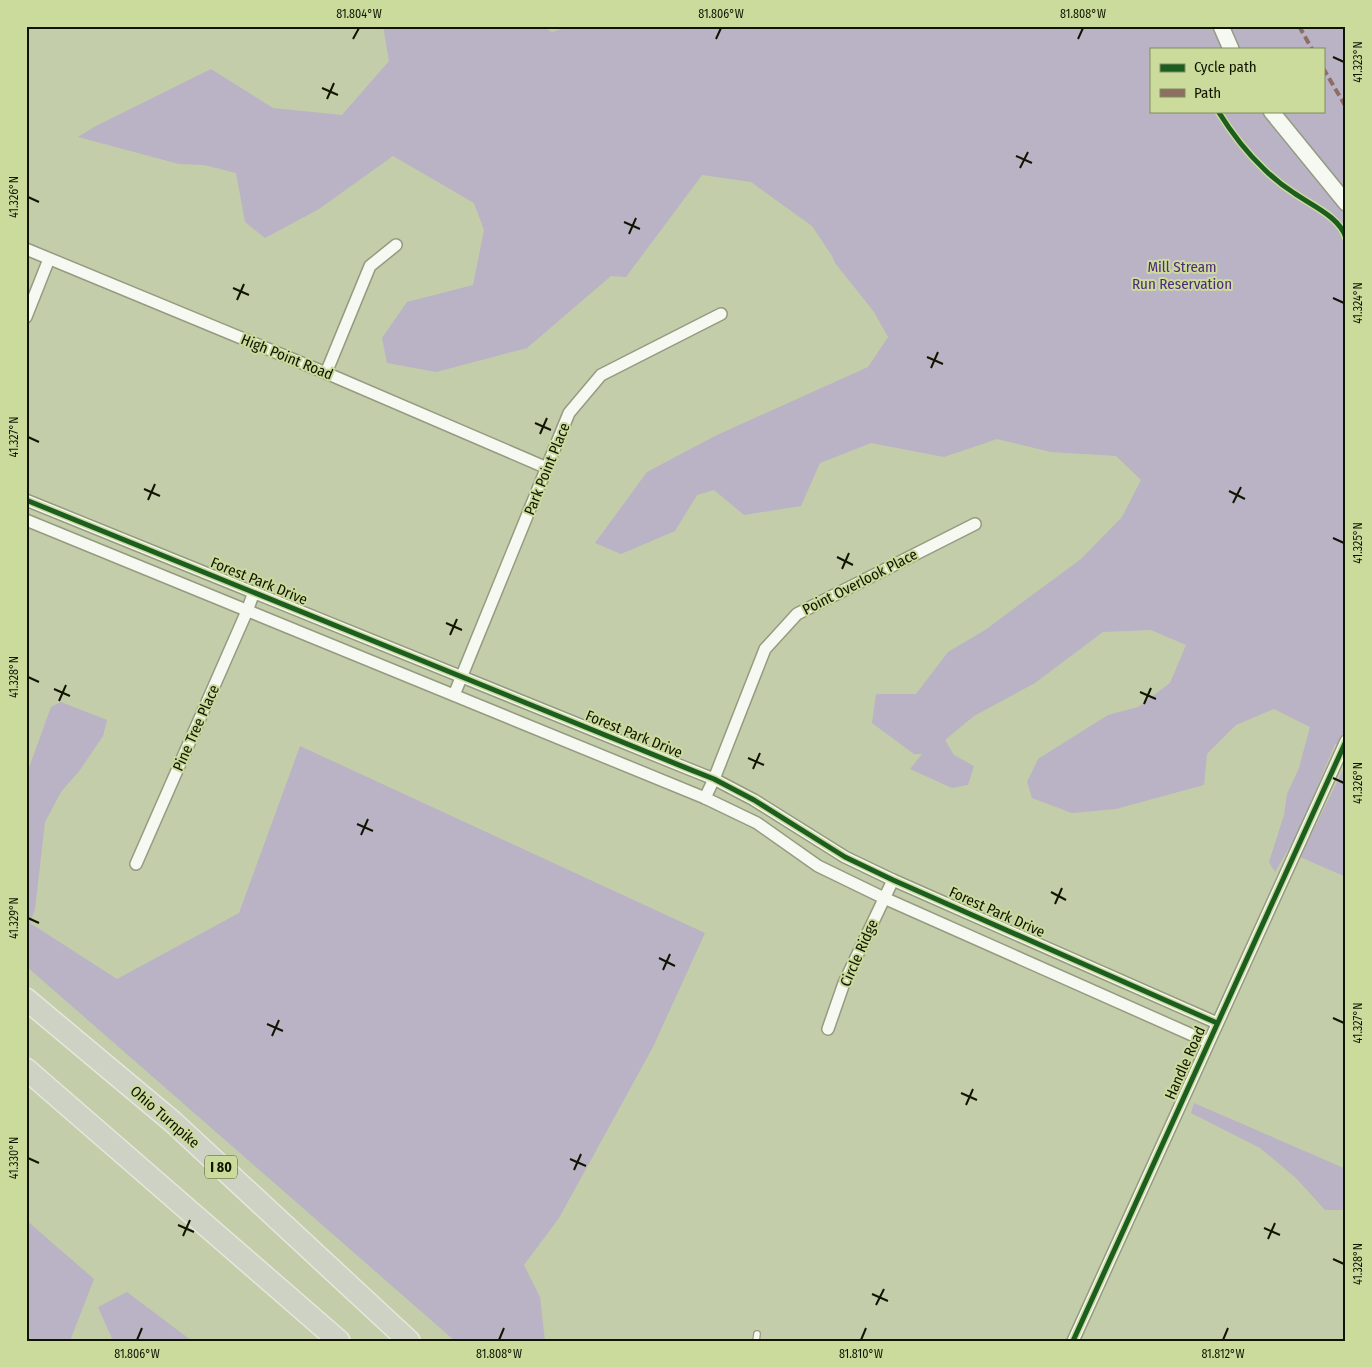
<svg xmlns="http://www.w3.org/2000/svg" width="1372" height="1367" font-family="'Fira Sans Condensed',sans-serif">
  <rect width="100%" height="100%" fill="#c4cdaa"/>
  <!-- green -->
  <g fill="#bab2c5" fill-rule="evenodd">
    <path d="M383 26H542L552 32 572 26H1346V731L1339 745 1335 744 1299 831 1275 872 1269 862 1284 815 1287 794 1299 768 1310 727 1274 709 1236 725 1207 754 1204 785 1116 809 1072 813 1032 798 1027 782 1038 759 1108 715 1138 707 1170 683 1186 645 1151 630 1103 632 1035 683 974 716 945 740 954 755 974 766 968 785 952 788 910 769 922 754H914L872 723 876 694H916L948 652 985 630 1081 559 1122 517 1141 480 1116 456 1051 452 997 439 944 457 871 443 820 463 801 506 744 515 714 490 697 495 675 531 621 554 595 543 647 472 717 435 868 367 888 337 874 312 835 263 832 256 812 226 751 182 702 175 626 277 611 276 527 348 436 372 387 363 382 338 407 302 473 285 484 230 474 203 393 156 319 209 265 238 245 222 236 173 204 165 179 164 78 137 94 127 211 69 273 108 342 115 389 61ZM1151 49H1323V111H1151Z"/>
    <path d="M61 702 107 720 103 736 80 770 61 792 45 822 35 909 30 923 117 979 239 913 300 746 705 933 653 1047 559 1218 524 1265 540 1297 545 1341H455L26 966V776L51 707Z"/>
    <path d="M1346 764V877L1300 857Z"/>
    <path d="M1194 1103 1346 1169V1210H1325L1296 1178 1260 1148 1191 1113Z"/>
    <path d="M26 1220 94 1279 70 1341H26Z"/>
    <path d="M127 1292 192 1341H113L98 1307Z"/>
  </g>
  <g fill="none" stroke-linecap="round" stroke-linejoin="round">
    <!-- service casing -->
    <g stroke="#959b80" stroke-width="8">
      <path id="service" d="M756 1341 757 1334"/>
    </g>
    <!-- minor casing -->
    <g stroke="#959b80" stroke-width="14">
      <g id="minor">
        <path d="M26 249 326 373 547 468"/>
        <path d="M26 317 49 259"/>
        <path d="M326 373 370 266 396 245"/>
        <path d="M26 500C256 592 484 688 714 779L754 800 845 857 893 880 1217 1023"/>
        <path d="M26 520 705 798 757 823 818 866 884 898 1208 1042"/>
        <path d="M454 695 569 413 601 375 721 314"/>
        <path d="M705 798 714 779 765 649 797 614 975 524"/>
        <path d="M136 864 247 611 254 592"/>
        <path d="M828 1029 844 983 893 880"/>
        <path d="M1073 1341 1346 741"/>
      </g>
    </g>
    <!-- tertiary casing -->
    <g stroke="#959b80" stroke-width="18">
      <g id="tertiary">
        <path d="M1221 26 1231 49"/>
        <path d="M1271 111 1346 203"/>
      </g>
    </g>
    <!-- motorway casing -->
    <g stroke="#e4e8d9" stroke-width="24">
      <g id="motorway">
        <path d="M26 999 173 1122 409 1341"/>
        <path d="M26 1069 339 1341"/>
      </g>
    </g>
    <!-- service -->
    <use href="#service" stroke="#f6f8f2" stroke-width="5.5"/>
    <!-- minor -->
    <use href="#minor" stroke="#f6f8f2" stroke-width="11"/>
    <!-- tertiary -->
    <use href="#tertiary" stroke="#f6f8f2" stroke-width="15"/>
    <!-- motorway -->
    <use href="#motorway" stroke="#ced2c4" stroke-width="21"/>
    <!-- quiet -->
    <g stroke="#8d6e63" stroke-width="4" stroke-dasharray="8 4" stroke-linecap="butt">
      <path d="M1299 26 1312 49"/>
      <path d="M1323 68 1346 107"/>
    </g>
    <!-- cycleway casing -->
    <g stroke="#cbdb9c" stroke-width="8">
      <g id="cycleway">
        <path d="M1218 111C1231 132 1246 152 1264 169 1273 178 1283 186 1294 193 1311 205 1340 217 1346 238"/>
        <path d="M26 500C256 592 484 688 714 779L754 800 845 857 893 880 1217 1023"/>
        <path d="M1073 1341 1346 741"/>
      </g>
    </g>
    <!-- cycleway -->
    <use href="#cycleway" stroke="#1b5e20" stroke-width="5"/>
  </g>
  <!-- ticks -->
  <path fill="none" stroke="#101501" stroke-width="2" d="M353 39 359 28M716 39 721 28M1078 39 1083 28M1333 57 1344 62M322 88 338 95M327 99 334 83M1016 156 1032 163M1020 168 1028 152M28 197 39 202M624 222 640 229M629 234 636 218M233 288 249 295M1333 298 1344 303M237 300 244 284M927 357 943 364M931 368 938 352M535 423 551 430M540 434 547 418M28 437 39 442M144 489 160 496M1229 491 1245 499M148 500 155 484M1233 503 1241 487M1333 538 1344 543M837 557 853 565M842 569 849 553M446 623 462 630M450 635 457 619M28 677 39 682M54 689 70 696M1140 692 1156 699M59 701 66 685M1144 704 1151 688M748 758 764 765M753 769 760 753M1333 778 1344 783M357 824 373 831M361 835 368 819M1051 892 1066 900M1055 904 1062 888M28 918 39 923M659 958 675 966M663 970 670 954M1333 1018 1344 1023M267 1024 283 1031M272 1036 279 1020M961 1093 977 1100M966 1105 973 1089M28 1158 39 1163M570 1159 586 1166M574 1170 581 1154M178 1225 194 1232M1264 1228 1280 1235M183 1236 190 1220M1268 1239 1275 1223M1333 1259 1344 1264M872 1294 888 1301M876 1305 884 1289M137 1340 142 1328M499 1340 504 1328M861 1340 866 1328M1223 1340 1228 1328"/>
  <g text-anchor="middle" stroke-width="4" stroke-linejoin="round" paint-order="stroke">
    <!-- shield labels -->
    <rect fill="#cbdb9c" stroke="#485030" stroke-width="1" x="205" y="1155.5" width="32" height="23" rx="4"/>
    <g font-size="14" font-weight="bold" fill="#101501">
      <text x="221" y="1172">I 80</text>
    </g>
    <!-- park labels -->
    <g font-size="15" fill="#4f297e" stroke="#cbdb9c">
      <text x="1182" y="272">Mill Stream<tspan x="1182" dy="17">Run Reservation</tspan></text>
    </g>
    <!-- street labels -->
    <g font-size="15" fill="#101501" stroke="#cbdb9c">
      <text transform="translate(287 357) rotate(22)" y="5">High Point Road</text>
      <text transform="translate(547 469) rotate(-68)" y="5">Park Point Place</text>
      <text transform="translate(259 581) rotate(22)" y="5">Forest Park Drive</text>
      <text transform="translate(860 582) rotate(-27)" y="5">Point Overlook Place</text>
      <text transform="translate(196 728) rotate(-66)" y="5">Pine Tree Place</text>
      <text transform="translate(634 734) rotate(22)" y="5">Forest Park Drive</text>
      <text transform="translate(997 912) rotate(24)" y="5">Forest Park Drive</text>
      <text transform="translate(859 953) rotate(-66)" y="5">Circle Ridge</text>
      <text transform="translate(1185 1063) rotate(-66)" y="5">Handle Road</text>
      <text transform="translate(165 1117) rotate(41)" y="5">Ohio Turnpike</text>
    </g>
  </g>
  <!-- border -->
  <rect width="1372" height="1367" fill="none" stroke="#cbdb9c" stroke-width="55"/>
  <!-- legend -->
  <rect x="1150" y="48" width="175" height="65" fill="#cbdb9c" stroke="#808c5e"/>
  <rect x="1160" y="64" width="25" height="8" fill="#1b5e20" stroke="#808c5e"/>
  <text x="1194" y="72" font-size="15" fill="#101501">Cycle path</text>
  <rect x="1160" y="89" width="25" height="8" fill="#8d6e63" stroke="#808c5e"/>
  <text x="1194" y="98" font-size="15" fill="#101501">Path</text>
  <rect x="28" y="28" width="1316" height="1312" fill="none" stroke="#101501" stroke-width="2"/>
  <g font-size="12" text-anchor="middle" fill="#101501">
    <text x="359" y="18">81.804°W</text>
    <text x="721" y="18">81.806°W</text>
    <text x="1083" y="18">81.808°W</text>
    <text transform="translate(1358 62) rotate(-90)" y="4">41.323°N</text>
    <text transform="translate(14 197) rotate(-90)" y="4">41.326°N</text>
    <text transform="translate(1358 303) rotate(-90)" y="4">41.324°N</text>
    <text transform="translate(14 437) rotate(-90)" y="4">41.327°N</text>
    <text transform="translate(1358 543) rotate(-90)" y="4">41.325°N</text>
    <text transform="translate(14 677) rotate(-90)" y="4">41.328°N</text>
    <text transform="translate(1358 783) rotate(-90)" y="4">41.326°N</text>
    <text transform="translate(14 918) rotate(-90)" y="4">41.329°N</text>
    <text transform="translate(1358 1023) rotate(-90)" y="4">41.327°N</text>
    <text transform="translate(14 1158) rotate(-90)" y="4">41.330°N</text>
    <text transform="translate(1358 1264) rotate(-90)" y="4">41.328°N</text>
    <text x="137" y="1358">81.806°W</text>
    <text x="499" y="1358">81.808°W</text>
    <text x="861" y="1358">81.810°W</text>
    <text x="1223" y="1358">81.812°W</text>
  </g>
</svg>
